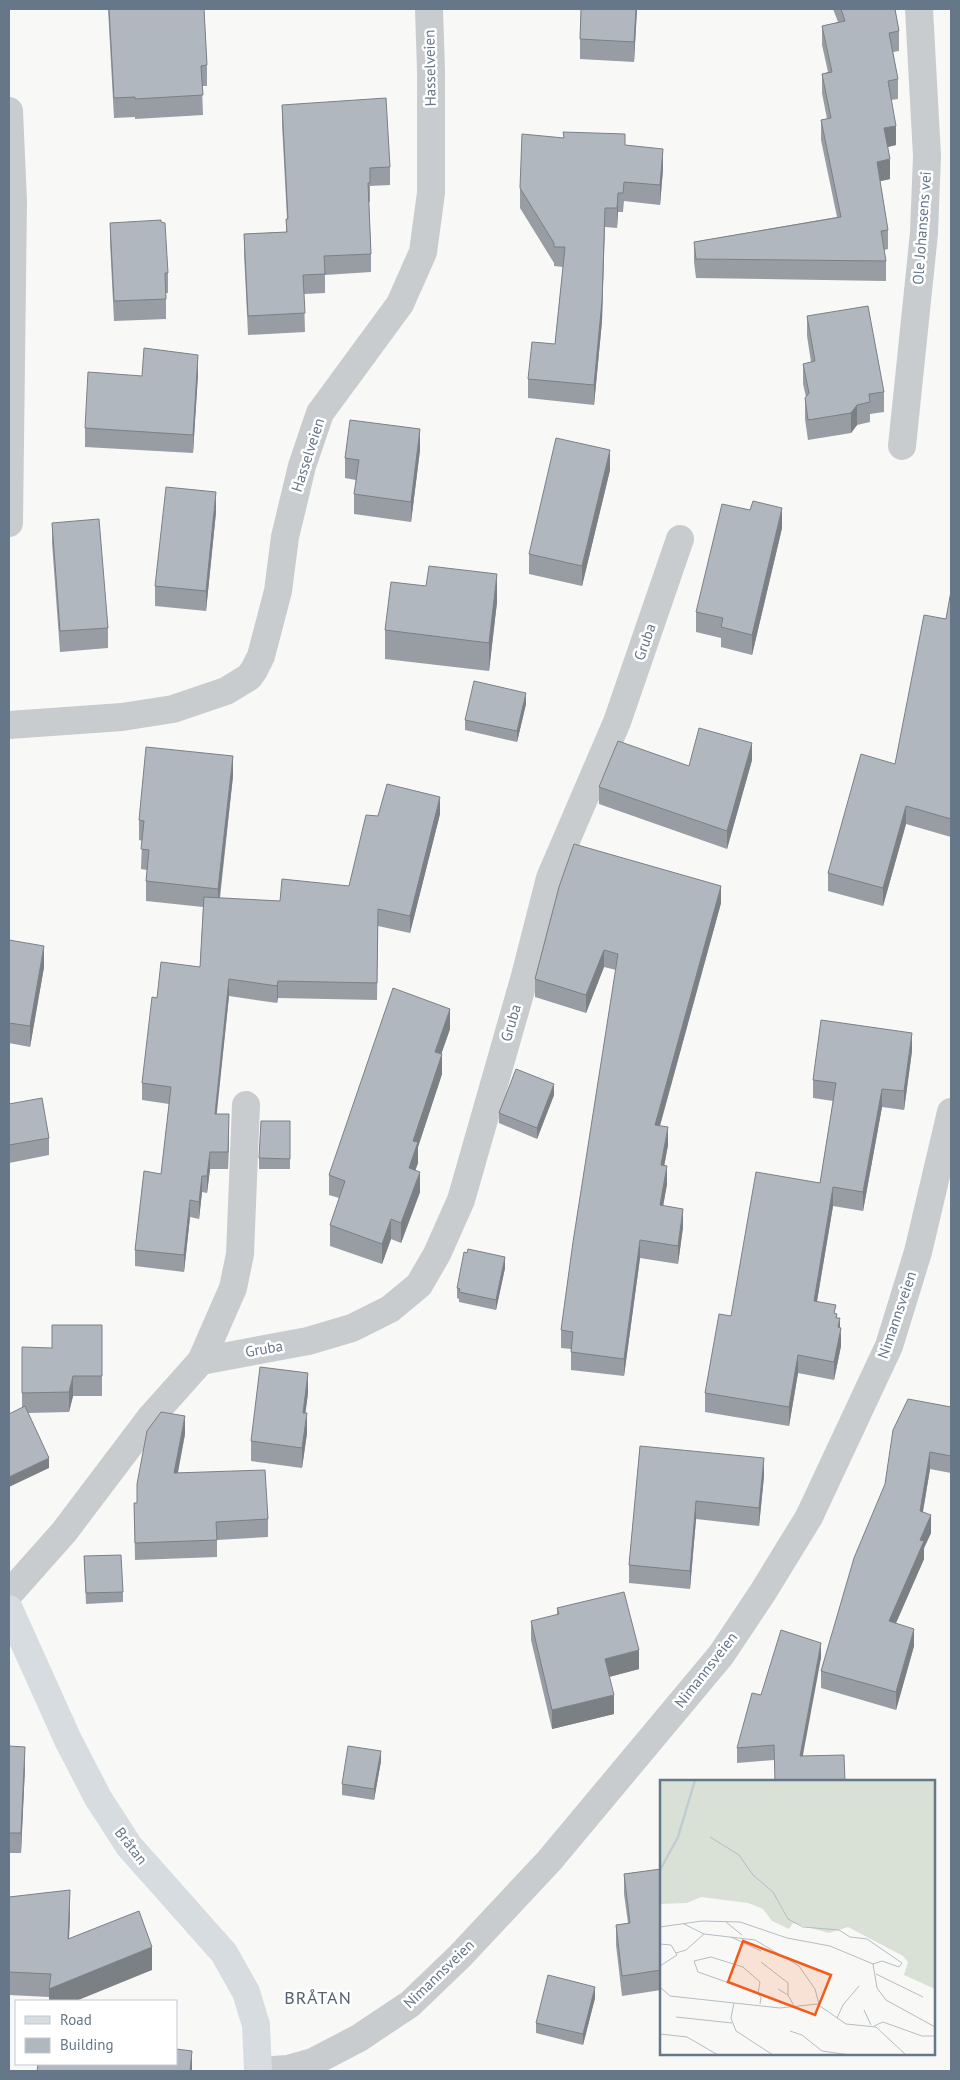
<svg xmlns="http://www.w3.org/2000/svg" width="960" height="2080" font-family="'PT Sans',sans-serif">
  <rect width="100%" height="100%" fill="#f8f9f6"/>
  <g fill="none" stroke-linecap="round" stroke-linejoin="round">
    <!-- minor -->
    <g stroke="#c8cccf" stroke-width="28">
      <path d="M9 111 13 201 9 523"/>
      <path d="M902 446 924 233 927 156 919 9"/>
      <path d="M9 725 122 717 173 709 226 691 249 677 254 670 261 656 278 591 285 537 302 466 320 413 400 304 423 252 431 193V71L429 9"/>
      <path d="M201 1361 308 1341 352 1328 390 1309 419 1285 437 1254 461 1200 525 976 550 878 617 722 680 539"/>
      <path d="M9 1594 64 1532 151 1417 201 1361 233 1288 240 1254 246 1105"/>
      <path d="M258 2071 288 2069 313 2062 359 2038 410 2004 460 1956 549 1861 721 1655 763 1592 809 1517 889 1346 918 1252 951 1112"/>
    </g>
    <!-- major -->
    <path stroke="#d6dce0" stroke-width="28" d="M9 1609 68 1740 98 1798 129 1846 224 1953 246 1992 256 2025 258 2071"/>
  </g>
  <!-- wall -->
  <g fill="#979da3">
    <path d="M108 9H204L207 65V86H202L203 115 135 119V117L114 118Z"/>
    <path d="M581 9H637L634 62 580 59V39Z"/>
    <path d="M833 9H895L899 31V51L893 52 898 79V99L891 100 896 145 887 147 890 179 880 181 888 230V249L884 250 886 261V281L696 278 694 262V242L837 217 821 140V120L827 119 822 93V74L828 72 822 45V26L838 22Z"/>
    <path d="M282 105 390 167V185L370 186V202H369L371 254V272L325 275V293L304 294 305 332 248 335 244 253V234L286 232V219H287L282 124Z"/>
    <path d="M625 145 663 169 660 205 624 201 623 212H618L617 228 605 227 602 321 594 405 528 398V379L555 344 563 267 554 266V263L520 208V188Z"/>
    <path d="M110 223 168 273V293H166V319L114 321 110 243Z"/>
    <path d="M807 316 884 392V412L870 414V422L857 425 851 433 808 440 805 419V398L806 397 803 384V364L811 362 807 336Z"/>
    <path d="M198 374 193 453 85 447V428L142 376Z"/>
    <path d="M420 450 411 522 354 514V494L356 480 345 478V458Z"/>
    <path d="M610 470 582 586 529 574V554Z"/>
    <path d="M216 512 206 611 155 606V586Z"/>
    <path d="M52 523 108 628V648L60 652 52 543Z"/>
    <path d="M782 528 752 655 721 647V638L696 632V612Z"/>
    <path d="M951 591V837L906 824 883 906 828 891V873L895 764 946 619Z"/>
    <path d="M497 602 489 671 385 659V630Z"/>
    <path d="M526 704 517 742 465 730V720Z"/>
    <path d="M752 760 727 849 599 804V787L689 766Z"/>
    <path d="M233 776 220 898 280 901 349 886 378 816 440 814 410 933 378 926 377 1000 278 998 277 1003 229 996 216 1114 229 1131 228 1169H210L207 1193 202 1192 199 1219 190 1217 184 1272 135 1266V1250L161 1174 169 1104 142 1100V1083L157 998 200 967 203 907 146 901V881L147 870 141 869 142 841 139 840V820Z"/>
    <path d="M559 887 721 903 660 1126 668 1145 664 1166 667 1184 663 1206 683 1227 678 1264 640 1258 624 1376 571 1370V1349L561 1348V1330L616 970 604 967 586 1013 535 997V979Z"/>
    <path d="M9 940 44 967 30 1047 9 1043Z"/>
    <path d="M450 1029 441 1054 442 1074 418 1147V1163L415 1170 420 1192 401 1243 391 1239 382 1264 330 1246V1225L339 1198 329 1195V1175Z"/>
    <path d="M912 1051 904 1110 882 1107 863 1211 833 1206 817 1301 836 1314 840 1327 841 1346 834 1380 798 1373 789 1426 705 1412V1393L731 1316 820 1183 833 1101 813 1098V1080Z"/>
    <path d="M554 1095 537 1139 499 1123V1113Z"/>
    <path d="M9 1104 49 1138V1155L9 1163Z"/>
    <path d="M290 1121V1169H259V1158Z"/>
    <path d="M505 1268 496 1310 459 1302V1299L457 1298V1288Z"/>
    <path d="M102 1325V1396H73L69 1412 28 1413 49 1468 22 1408V1393L52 1348Z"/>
    <path d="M308 1393 305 1413 307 1433 302 1468 251 1461V1441Z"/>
    <path d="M951 1407V1473L930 1469 923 1512 931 1533 924 1548V1559L896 1623 914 1646 896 1710 821 1688V1671Z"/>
    <path d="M185 1434 178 1473 268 1519V1537L217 1540V1557L135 1560 134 1503H137Z"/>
    <path d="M640 1446 764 1476 759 1526 696 1519 690 1589 629 1583V1565Z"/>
    <path d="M84 1556 123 1592V1602L86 1604Z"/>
    <path d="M557 1608 639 1669 609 1677 614 1714 552 1729 531 1640V1621L557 1615Z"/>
    <path d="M821 1658 774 1760 737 1763V1748L761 1695Z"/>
    <path d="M9 1746 25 1767 21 1853H9Z"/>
    <path d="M381 1761 374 1800 342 1795V1784Z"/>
    <path d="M661 1869V1990L622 1996 616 1945V1925L628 1923 624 1894V1874Z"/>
    <path d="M9 1897 70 1913 69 1939 152 1970 49 2001V1997L9 1995Z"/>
    <path d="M595 1998 583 2045 536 2033V2023Z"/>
  </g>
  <!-- shaded-wall -->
  <g fill="#7b8085">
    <path d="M636 9H637L634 62V42Z"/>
    <path d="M896 126V145L884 148V128Z"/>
    <path d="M663 149V169L660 205V185Z"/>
    <path d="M890 159V179L877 182V162Z"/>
    <path d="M618 193V212L617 228V208Z"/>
    <path d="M605 208 602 321 594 405V385Z"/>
    <path d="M198 355V374L193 453V435Z"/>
    <path d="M857 405V425L851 433V413Z"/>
    <path d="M420 429V450L411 522V502Z"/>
    <path d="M610 450V470L582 586V566Z"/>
    <path d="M216 492V512L206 611V591Z"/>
    <path d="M782 508V528L752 655V635Z"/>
    <path d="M497 574V602L489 671V643Z"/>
    <path d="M526 693V704L517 742V731Z"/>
    <path d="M752 743V760L727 849V831Z"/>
    <path d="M233 756V776L218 909V889Z"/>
    <path d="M440 797V814L410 933V916Z"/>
    <path d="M906 806V824L883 906V888Z"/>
    <path d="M721 886V903L655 1143V1125Z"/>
    <path d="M44 946V967L30 1047V1026Z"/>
    <path d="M604 950V967L586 1013V995Z"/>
    <path d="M229 979V996L215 1131V1114Z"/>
    <path d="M278 981V998L277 1003V986Z"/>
    <path d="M450 1009V1029L435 1072V1052Z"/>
    <path d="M912 1033V1051L904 1110V1091Z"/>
    <path d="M442 1054V1074L418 1147V1163L409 1188V1168L413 1141Z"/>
    <path d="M554 1084V1095L537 1139V1128Z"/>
    <path d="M882 1089V1107L863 1211V1192Z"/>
    <path d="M229 1114V1131L228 1169V1152Z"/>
    <path d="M668 1127V1145L661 1183V1165Z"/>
    <path d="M210 1152V1169L207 1193V1176Z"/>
    <path d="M667 1166V1184L660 1223V1205Z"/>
    <path d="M420 1172V1192L401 1243V1223Z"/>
    <path d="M202 1176V1192L199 1219V1202Z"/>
    <path d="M833 1187V1206L814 1319V1301Z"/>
    <path d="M190 1200V1217L184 1272V1255Z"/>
    <path d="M683 1209V1227L678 1264V1246Z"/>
    <path d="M391 1219V1239L382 1264V1244Z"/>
    <path d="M640 1240V1258L624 1376V1359Z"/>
    <path d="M505 1257V1268L496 1310V1300Z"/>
    <path d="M840 1318V1335L841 1328V1346L834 1380V1362L838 1327Z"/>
    <path d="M798 1355V1373L789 1426V1407Z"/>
    <path d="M308 1373V1393L303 1433V1413Z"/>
    <path d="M73 1376V1396L69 1412V1392Z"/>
    <path d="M307 1413V1433L302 1468V1448Z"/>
    <path d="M185 1416V1434L174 1491V1473Z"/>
    <path d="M930 1452V1469L920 1528V1511Z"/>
    <path d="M49 1458V1468L9 1487V1477Z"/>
    <path d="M764 1458V1476L759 1526V1508Z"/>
    <path d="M696 1501V1519L690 1589V1571Z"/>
    <path d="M931 1515V1533L924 1548V1559L889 1639V1621L920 1540Z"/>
    <path d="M914 1629V1646L896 1710V1692Z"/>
    <path d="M821 1643V1658L800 1771V1756Z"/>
    <path d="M639 1650V1669L605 1678V1659Z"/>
    <path d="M614 1695V1714L552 1729V1710Z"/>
    <path d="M25 1747V1767L21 1853V1833Z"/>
    <path d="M381 1751V1761L374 1800V1789Z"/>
    <path d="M70 1890V1913L68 1962V1939Z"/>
    <path d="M152 1947V1970L76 2001H49V1989Z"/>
    <path d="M595 1987V1998L583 2045V2034Z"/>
    <path d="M192 2051V2071H190Z"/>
  </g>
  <!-- building -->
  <g fill="#b0b7be" stroke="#7b8085">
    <path d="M109 9H204L207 65 201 66 203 95 135 99V97L114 98Z"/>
    <path d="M581 9H636L634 42 580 39Z"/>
    <path d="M841 9H895L899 31 889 33 898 79 888 81 896 126 884 128 890 159 877 162 888 230 881 231 886 261 696 259 694 242 841 217 821 120 831 118 822 74 832 72 822 26 845 21Z"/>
    <path d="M386 98 390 167 370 168V183H368L371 254 324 256 325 274 303 275 305 313 248 316 244 234 287 232 286 219H288L282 105Z"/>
    <path d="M563 132 625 134V145L663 149 660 185 624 182 623 193H618L617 208H605L602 301 594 385 528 379 532 342 555 344 565 247H554V243L520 188 522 134 564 138Z"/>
    <path d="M161 220V222L165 223 168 273H165L166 299 114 301 110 223Z"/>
    <path d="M868 306 884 392 869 394 870 402 857 405 851 413 808 420 805 398 809 393 803 364 815 361 807 316Z"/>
    <path d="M144 348 198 355 193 435 85 428 88 372 142 376Z"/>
    <path d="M350 420 420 429 411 502 354 494 359 460 345 458Z"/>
    <path d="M556 438 610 450 582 566 529 554Z"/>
    <path d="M166 487 216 492 206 591 155 586Z"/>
    <path d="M753 501 782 508 752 635 721 627 723 618 696 612 722 504 750 510Z"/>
    <path d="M99 519 108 628 60 631 52 523Z"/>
    <path d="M429 566 497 574 489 643 385 630 391 582 426 586Z"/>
    <path d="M951 591V819L906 806 883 888 828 873 861 754 895 764 924 615 946 619Z"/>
    <path d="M474 681 526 693 517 731 465 720Z"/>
    <path d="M699 728 752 743 727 831 599 787 618 741 689 766Z"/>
    <path d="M146 747 233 756 218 889 146 881 149 850 141 849 144 821 139 820Z"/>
    <path d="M387 784 440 797 410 916 378 909 377 983 278 981 277 986 229 979 215 1114H229L228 1152H210L207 1176H202L199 1202 190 1200 184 1255 135 1250 144 1171 161 1174 171 1087 142 1083 152 997 157 998 161 962 200 967 204 897 280 901 282 879 349 886 366 815 378 816Z"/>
    <path d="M574 844 721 886 655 1125 668 1127 661 1165 667 1166 660 1205 683 1209 678 1246 640 1240 624 1359 571 1352 573 1332 561 1330 573 1242 618 954 604 950 586 995 535 979 559 887Z"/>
    <path d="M9 940 44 946 30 1026 9 1023Z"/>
    <path d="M393 988 450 1009 435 1052 442 1054 413 1141 418 1142 409 1168 420 1172 401 1223 391 1219 382 1244 330 1225 345 1181 329 1175Z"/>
    <path d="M821 1020 912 1033 904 1091 882 1089 863 1192 833 1187 814 1301 836 1305 834 1313 837 1314 836 1318H840L838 1327 841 1328 834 1362 798 1355 789 1407 705 1393 719 1314 731 1316 756 1172 820 1183 836 1083 813 1080Z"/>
    <path d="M516 1069 554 1084 537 1128 499 1113Z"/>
    <path d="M42 1098 49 1138 9 1145V1104Z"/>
    <path d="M261 1121H290V1159L259 1158Z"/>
    <path d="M468 1249 505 1257 496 1300 459 1292 460 1289 457 1288 464 1252 467 1253Z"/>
    <path d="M52 1325H102V1376H73L69 1392 22 1393V1347L52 1348Z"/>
    <path d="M260 1367 308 1373 303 1413H307L302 1448 251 1441Z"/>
    <path d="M908 1399 951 1407V1456L930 1452 920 1511 931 1515 920 1540 924 1541 889 1621 914 1629 896 1692 821 1671 854 1558 885 1484 893 1430Z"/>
    <path d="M25 1406 49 1458 9 1477V1414Z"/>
    <path d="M161 1412 185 1416 174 1473 265 1470 268 1519 216 1522 217 1540 135 1543 134 1503H137V1484L147 1431Z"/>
    <path d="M640 1446 764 1458 759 1508 696 1501 690 1571 629 1565Z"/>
    <path d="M121 1555 123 1592 86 1593 84 1556Z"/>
    <path d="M624 1592 639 1650 605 1659 614 1695 552 1710 531 1621 559 1614 557 1608Z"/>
    <path d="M781 1630 821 1643 800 1756 844 1755 845 1781H775L774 1745 737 1748 752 1693 761 1695Z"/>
    <path d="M9 1746 25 1747 21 1833H9Z"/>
    <path d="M348 1746 381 1751 374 1789 342 1784Z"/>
    <path d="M661 1869V1970L622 1976 616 1925 630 1923 624 1874Z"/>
    <path d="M70 1890 68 1939 139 1911 152 1947 49 1989 51 1974 9 1972V1897Z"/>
    <path d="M548 1975 595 1987 583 2034 536 2023Z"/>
    <path d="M176 2049 192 2051 190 2071H37L38 2064H176Z"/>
  </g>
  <g text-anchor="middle" stroke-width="5" stroke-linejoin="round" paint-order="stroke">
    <!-- street labels -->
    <g font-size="15" fill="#657789" stroke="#fff">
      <text transform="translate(430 68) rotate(-91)" y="5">Hasselveien</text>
      <text transform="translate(922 228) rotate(-86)" y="5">Ole Johansens vei</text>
      <text transform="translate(308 455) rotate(-72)" y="5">Hasselveien</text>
      <text transform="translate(645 642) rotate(-71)" y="5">Gruba</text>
      <text transform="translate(511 1023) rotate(-74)" y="5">Gruba</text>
      <text transform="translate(897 1315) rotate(-71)" y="5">Nimannsveien</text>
      <text transform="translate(264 1349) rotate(-10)" y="5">Gruba</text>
      <text transform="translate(706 1670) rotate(-52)" y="5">Nimannsveien</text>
      <text transform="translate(131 1846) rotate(52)" y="5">Bråtan</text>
      <text transform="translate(439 1974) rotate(-44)" y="5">Nimannsveien</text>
    </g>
    <!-- quarter labels -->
    <g font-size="18" letter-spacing="1" fill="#54616e" stroke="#fff">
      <text x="318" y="2004">BRÅTAN</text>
    </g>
  </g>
  <!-- overview -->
  <g transform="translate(660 1780)">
    <rect width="275" height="275" fill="#f8f9f6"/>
    <path d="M0 0H275V209L244 195 248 182 243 176 188 147 169 153 133 143 129 149 112 141 103 129 88 123 41 117 27 123 0 124Z" fill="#d9e1d6"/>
    <path fill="none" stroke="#c1ccd2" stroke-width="2.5" d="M0 90 18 57 35 0"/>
    <path fill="none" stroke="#b4bdc4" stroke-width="1" d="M50 57 79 75 93 95 113 112 128 139 143 147 179 150 190 157 207 159 242 183 239 187 222 181 213 184M66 142 82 155M24 144 44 154M0 147 42 141 80 142 127 158 170 166 213 184M71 157 101 171M0 164 11 165 17 175 0 186M16 173 26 170 44 154 95 160 139 186 155 209 159 224M101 182 128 203V215M213 184 217 208 226 220 275 247M216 194 263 217M0 207 10 216 120 228 157 224 186 244 216 247 246 275M118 209 128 215 134 226M98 213 100 202 83 187 51 177 34 181 38 192 98 213 101 218 100 224M74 223 71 238 76 251 113 275M204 230 211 245M16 237 72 243M177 238 183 225 199 206M214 246 223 242 262 256H275M130 251 142 255 162 271 190 275M0 254 27 257 58 275"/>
    <path fill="#f25b1c" fill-opacity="0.15" stroke="#f25b1c" stroke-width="2.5" d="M83 161 171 195 155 235 68 202Z"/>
    <rect width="275" height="275" fill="none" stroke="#657789" stroke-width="2.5"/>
  </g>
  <!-- border -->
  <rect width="960" height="2080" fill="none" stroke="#657789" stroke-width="20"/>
  <!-- legend -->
  <rect x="15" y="2000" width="162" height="65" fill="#ffffff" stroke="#c1c9d0"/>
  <rect x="25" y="2016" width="25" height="8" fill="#d6dce0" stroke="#c1c9d0"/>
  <text x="60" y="2025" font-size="15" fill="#657789">Road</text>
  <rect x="25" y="2038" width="25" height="15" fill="#b0b7be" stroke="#c1c9d0"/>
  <text x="60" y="2050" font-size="15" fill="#657789">Building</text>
</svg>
